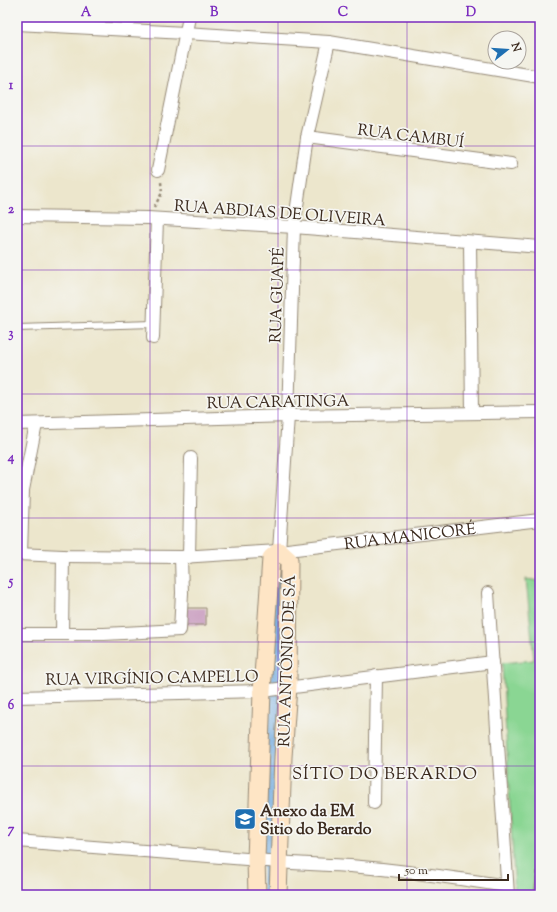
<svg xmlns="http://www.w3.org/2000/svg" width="557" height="912" font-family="'Sorts Mill Goudy',serif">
  <rect width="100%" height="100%" fill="#f6f6f2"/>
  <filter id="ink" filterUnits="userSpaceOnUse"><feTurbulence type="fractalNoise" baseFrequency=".025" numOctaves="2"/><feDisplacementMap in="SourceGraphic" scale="8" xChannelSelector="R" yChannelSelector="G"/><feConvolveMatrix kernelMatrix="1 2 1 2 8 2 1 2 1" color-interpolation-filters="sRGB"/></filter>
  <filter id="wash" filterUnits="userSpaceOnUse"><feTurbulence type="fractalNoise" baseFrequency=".012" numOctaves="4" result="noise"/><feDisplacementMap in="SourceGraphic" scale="16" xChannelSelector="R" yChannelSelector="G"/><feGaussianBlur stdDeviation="0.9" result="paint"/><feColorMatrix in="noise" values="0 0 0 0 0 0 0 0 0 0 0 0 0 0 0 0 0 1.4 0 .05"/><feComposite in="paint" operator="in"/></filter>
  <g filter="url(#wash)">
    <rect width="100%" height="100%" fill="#ece6cc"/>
    <!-- green -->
    <path fill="#8ad693" stroke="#628058" d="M526 579 540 581V895H515L502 663 534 660Z"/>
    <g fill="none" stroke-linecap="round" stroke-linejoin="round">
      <!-- canal -->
      <g stroke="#6ea8de" stroke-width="15">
        <path d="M278 677 280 566"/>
        <path d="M270 895 271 807 277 690"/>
      </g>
    </g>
    <g id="blocks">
      <!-- building -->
      <g fill="#c99dc0">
        <path d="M186 608H206V625H185Z"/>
        <path d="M538 860H540V895H534Z"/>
      </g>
    </g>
  </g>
  <g filter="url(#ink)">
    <use href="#blocks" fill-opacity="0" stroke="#948875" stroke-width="1"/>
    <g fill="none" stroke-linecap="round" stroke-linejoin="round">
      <!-- lane casing -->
      <g stroke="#948875" stroke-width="8">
        <path id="lane" d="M17 328 154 324"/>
      </g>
      <!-- street casing -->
      <g stroke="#948875" stroke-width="14">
        <g id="street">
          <path d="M17 24 185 33 329 42 540 77"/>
          <path d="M307 137 511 164"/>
          <path d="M158 170 189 17"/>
          <path d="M17 216 148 218 294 227 540 247"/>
          <path d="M470 242 472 413"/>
          <path d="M153 338 157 219"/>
          <path d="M17 424 288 416 540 412"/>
          <path d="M279 551 288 416 294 227 307 137 329 42"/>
          <path id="s1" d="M17 554 63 556 181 557 279 551 540 520"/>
          <path d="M21 554 23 490 36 424"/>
          <path d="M189 557 191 458"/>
          <path d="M488 593 508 895"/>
          <path d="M17 634H104L180 630 182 593 181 557"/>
          <path d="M62 634 63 556"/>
          <path d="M17 697 262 691 493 662"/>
          <path d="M374 803 376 676"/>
          <path d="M17 841 259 860C290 864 320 864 350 866 403 870 455 878 507 886"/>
        </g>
      </g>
      <!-- secondary casing -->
      <g stroke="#948875" stroke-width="19">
        <path id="secondary" d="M257 895 256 860 262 691 271 558 279 551 289 560 288 687 283 757 278 895"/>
      </g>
      <!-- path -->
      <path stroke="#948875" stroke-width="2.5" stroke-dasharray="3 3" stroke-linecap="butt" d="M154 207 162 193 161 182"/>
      <!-- lane -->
      <use href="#lane" stroke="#fff" stroke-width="6"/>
      <!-- street -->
      <use href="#street" stroke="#fff" stroke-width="12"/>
      <!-- secondary -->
      <use href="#secondary" stroke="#fee5c5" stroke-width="17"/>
    </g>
  </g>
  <!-- grid -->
  <path fill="none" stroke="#7b2cbf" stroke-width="1" stroke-opacity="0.55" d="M150 17V895M278 17V895M407 17V895M17 146H540M17 270H540M17 394H540M17 518H540M17 642H540M17 766H540"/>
  <!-- icons -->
  <defs>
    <g id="school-square" transform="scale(1.15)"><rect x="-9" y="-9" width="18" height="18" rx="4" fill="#1f6fb2" stroke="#f6f6f2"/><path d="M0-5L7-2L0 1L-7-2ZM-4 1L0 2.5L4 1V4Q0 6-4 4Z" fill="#fff"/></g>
  </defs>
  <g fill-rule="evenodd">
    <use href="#school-square" x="245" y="819"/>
  </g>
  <g text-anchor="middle" stroke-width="3.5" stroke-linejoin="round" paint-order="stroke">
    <!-- street labels -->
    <g font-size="16" fill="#3b2a1e" stroke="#f6f6f2">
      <text transform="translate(411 135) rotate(7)" y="6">RUA CAMBUÍ</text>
      <text transform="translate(280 212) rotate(4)" y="6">RUA ABDIAS DE OLIVEIRA</text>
      <text transform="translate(276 295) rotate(-88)" y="6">RUA GUAPÉ</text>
      <text transform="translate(278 401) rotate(-1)" y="6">RUA CARATINGA</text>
      <text dy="6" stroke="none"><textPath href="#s1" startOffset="394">RUA MANICORÉ</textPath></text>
      <text transform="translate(286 661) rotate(-88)" y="6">RUA ANTÔNIO DE SÁ</text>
      <text transform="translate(152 677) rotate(-1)" y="6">RUA VIRGÍNIO CAMPELLO</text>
    </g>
    <!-- poi labels -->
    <g font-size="16" font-weight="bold" fill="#3b2a1e" stroke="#f6f6f2" text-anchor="start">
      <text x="260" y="816">Anexo da EM<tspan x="260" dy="18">Sitio do Berardo</tspan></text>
    </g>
    <!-- neighbourhood labels -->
    <g font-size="17" letter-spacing="1" fill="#3b2a1e" stroke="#f6f6f2">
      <text x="385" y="779">SÍTIO DO BERARDO</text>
    </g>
  </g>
  <!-- margin -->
  <rect width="557" height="912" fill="none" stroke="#f6f6f2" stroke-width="44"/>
  <!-- north arrow -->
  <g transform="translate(507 50) rotate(73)"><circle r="19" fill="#f6f6f2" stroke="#aba49d"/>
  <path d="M0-3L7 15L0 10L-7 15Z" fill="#1f6fb2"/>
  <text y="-6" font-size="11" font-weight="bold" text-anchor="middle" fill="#3b2a1e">N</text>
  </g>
  <!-- scale -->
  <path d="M399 874v6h109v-6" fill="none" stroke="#3b2a1e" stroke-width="2"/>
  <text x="405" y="874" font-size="12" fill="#3b2a1e" stroke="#f6f6f2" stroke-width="3" paint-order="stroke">50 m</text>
  <rect x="22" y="22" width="513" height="868" fill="none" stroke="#7b2cbf" stroke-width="1.5"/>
  <g font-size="13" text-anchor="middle" font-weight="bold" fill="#7b2cbf">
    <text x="86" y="16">A</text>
    <text x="214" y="16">B</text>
    <text x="343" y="16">C</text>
    <text x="471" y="16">D</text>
    <text x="11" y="89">1</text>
    <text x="11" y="213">2</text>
    <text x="11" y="337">3</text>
    <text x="11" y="461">4</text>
    <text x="11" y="585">5</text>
    <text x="11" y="709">6</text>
    <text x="11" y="833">7</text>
  </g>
</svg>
